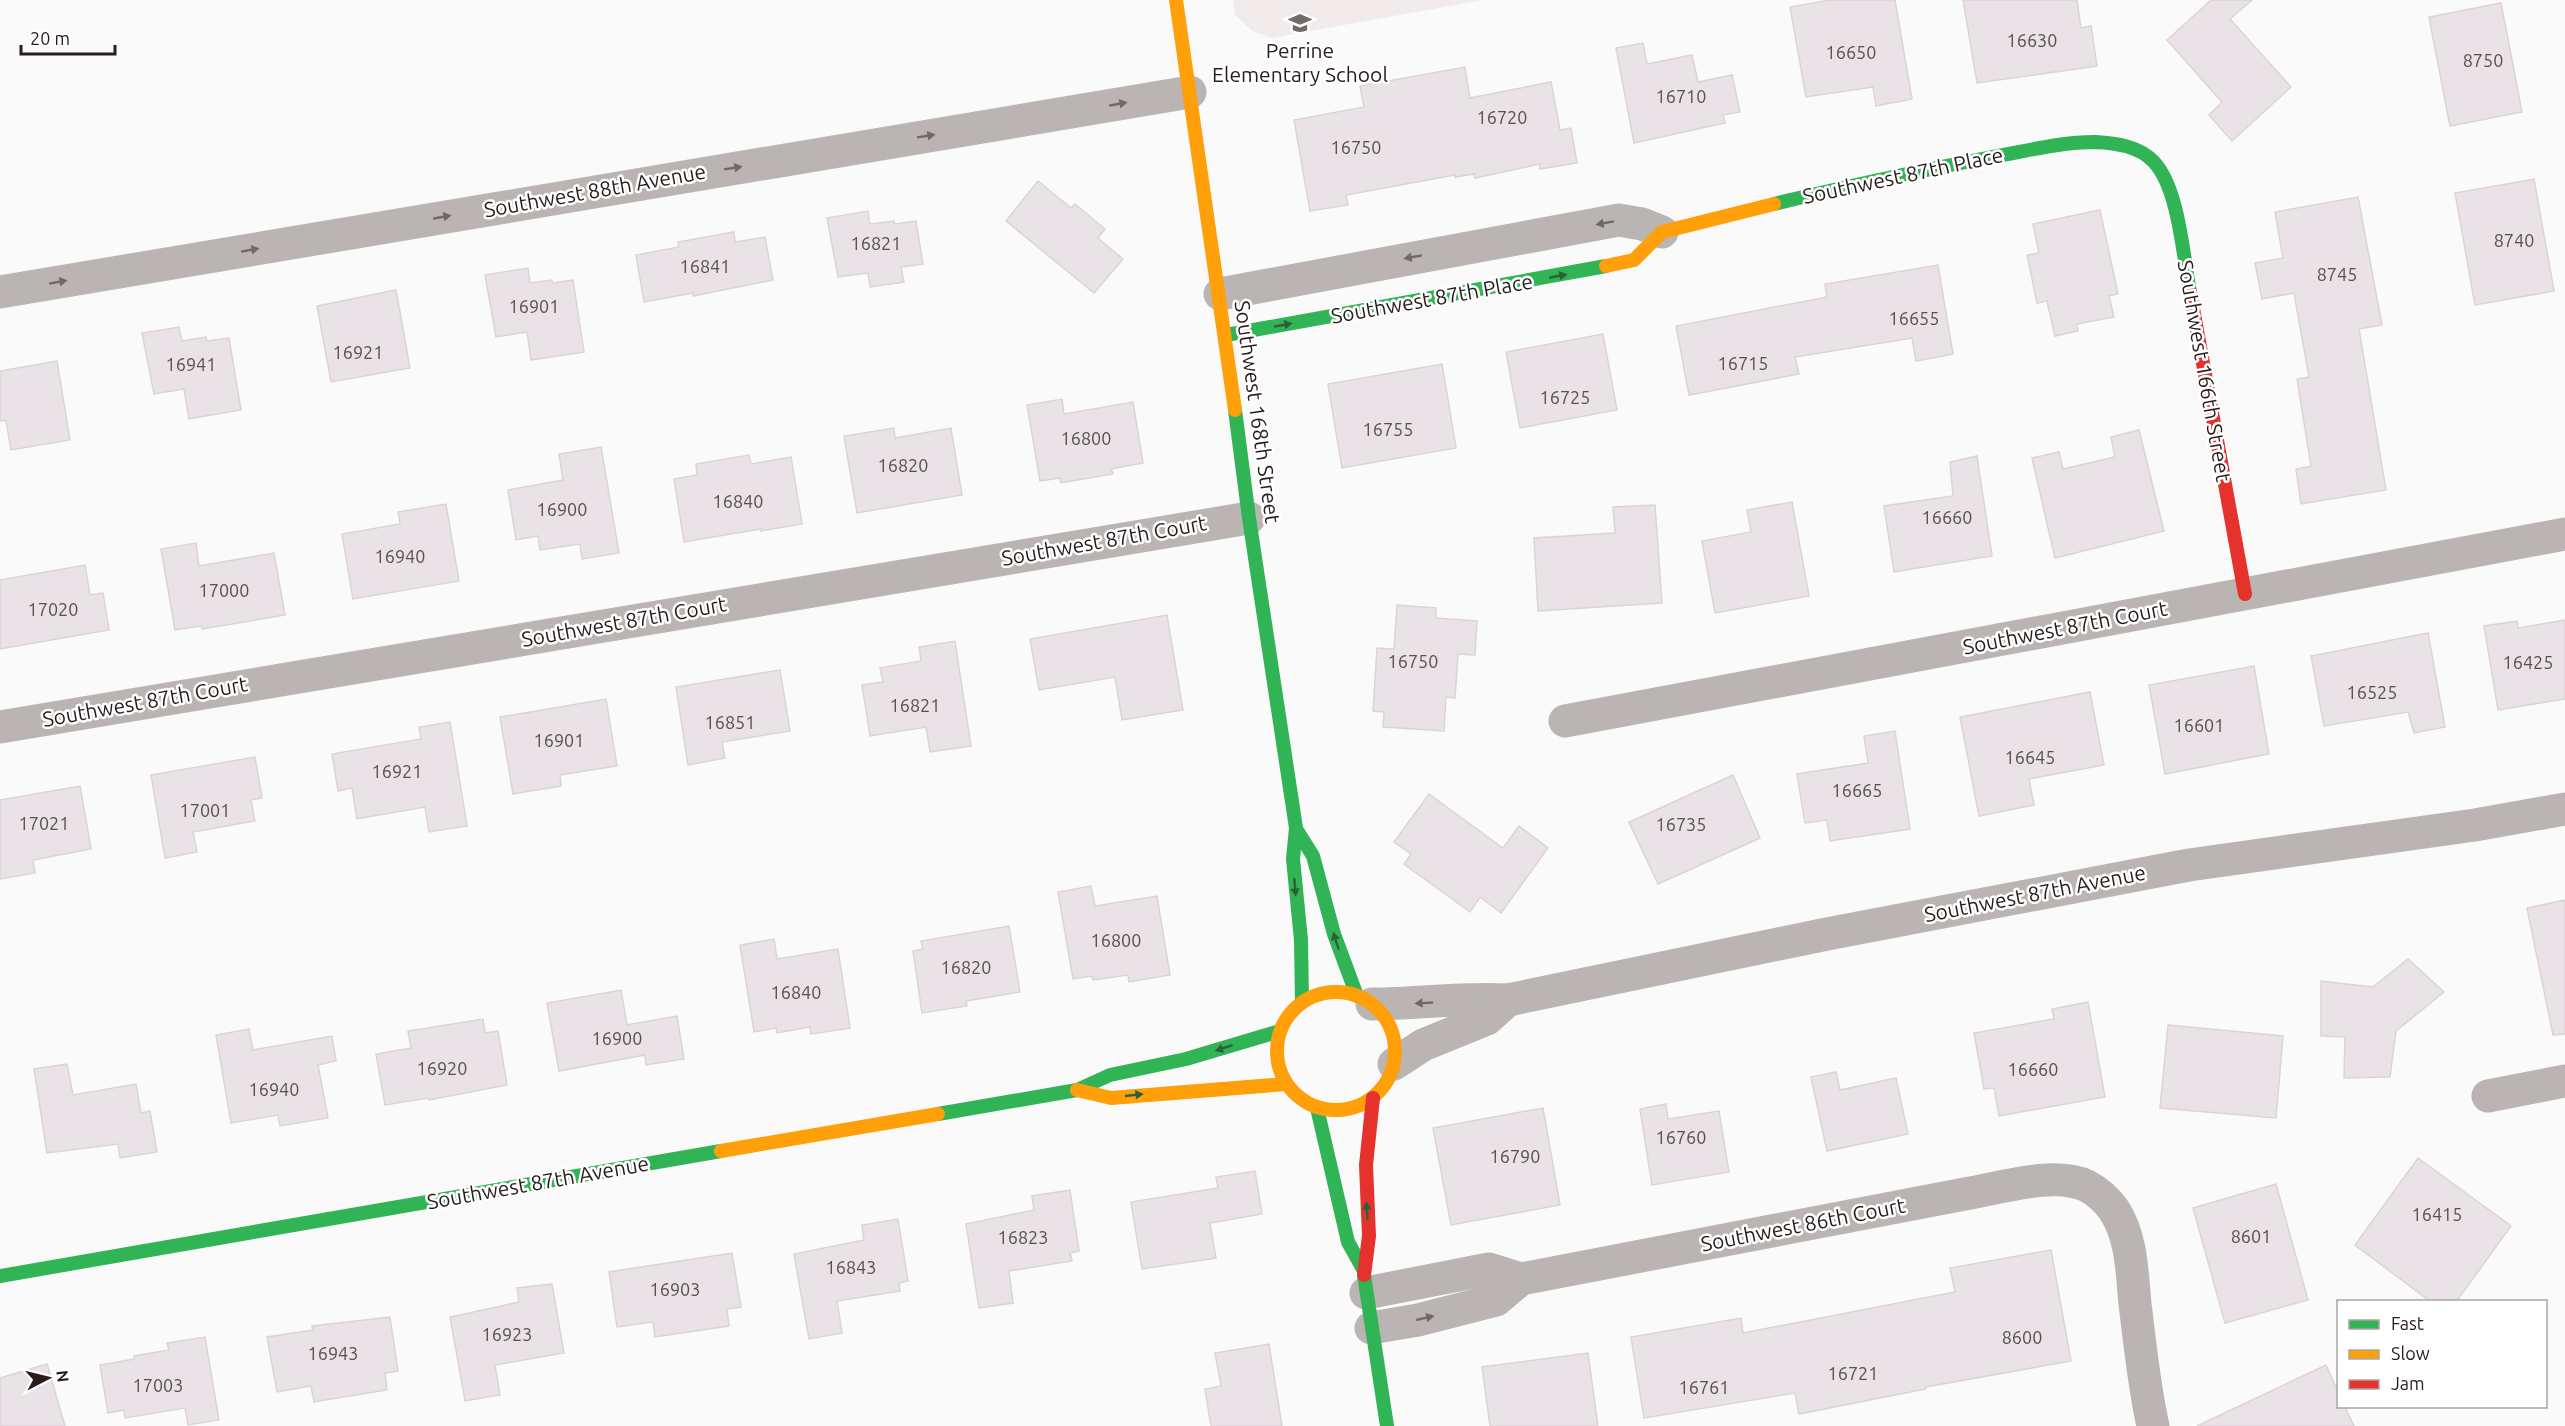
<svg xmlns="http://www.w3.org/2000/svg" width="2565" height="1426" font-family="Ubuntu,sans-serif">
  <rect width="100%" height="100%" fill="#fafafa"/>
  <!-- built -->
  <path fill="#f2ebeb" d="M1233 0H1483L1272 38 1252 31 1235 15Z"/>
  <!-- building -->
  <g fill="#e9e2e6" stroke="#dbd4d7" stroke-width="1.5">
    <path d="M1830 0H1895L1912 99 1876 106 1873 87 1806 97 1790 7Z"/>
    <path d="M1963 0H2077L2081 28 2091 26 2097 66 1977 83Z"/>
    <path d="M2211 0H2252L2230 19 2291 87 2232 141 2209 115 2222 102 2167 40Z"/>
    <path d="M2501 3 2522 112 2450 126 2429 17Z"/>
    <path d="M1643 43 1647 64 1692 55 1698 82 1732 75 1740 112 1723 115 1725 123 1634 143 1616 48Z"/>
    <path d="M1465 67 1470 98 1551 82 1560 130 1571 128 1577 163 1540 169V164L1475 178 1474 174 1455 177V175L1346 195 1348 205 1310 211 1294 120 1364 107 1360 86Z"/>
    <path d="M2534 179 2554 291 2475 305 2455 193Z"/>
    <path d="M1038 181 1071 208 1075 204 1105 229 1098 238 1123 259 1094 293 1006 221Z"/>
    <path d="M2358 197 2382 325 2359 329 2386 490 2301 504 2296 469 2311 466 2297 379 2309 377 2294 293 2262 299 2255 263 2283 258 2275 212Z"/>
    <path d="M2100 210 2118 294 2109 296 2114 317 2077 324 2078 331 2055 336 2047 301 2037 303 2027 255 2039 253 2033 224Z"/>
    <path d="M868 211 870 224 894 221V224L916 221 923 264 901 267 904 282 870 287 868 273 838 277 827 218Z"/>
    <path d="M734 232 735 242 765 237 773 280 693 296V293L644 302 636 255 679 247 678 242Z"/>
    <path d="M1938 265 1953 354 1916 361 1912 338 1795 357 1799 374 1689 395 1676 326 1827 297 1825 284Z"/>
    <path d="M528 268 530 283 552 280V283L573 280 584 352 531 360 527 332 496 337 485 275Z"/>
    <path d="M396 290 410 368 331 382 317 306Z"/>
    <path d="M179 327 182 341 206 337 207 341 229 338 241 410 189 419 184 389 154 394 142 333Z"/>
    <path d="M1603 334 1617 410 1520 428 1506 352Z"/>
    <path d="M57 361 70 440 11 450 6 420 0 421V371Z"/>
    <path d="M1442 364 1456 448 1342 468 1328 384Z"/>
    <path d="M1062 399 1064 414 1133 402 1143 463 1111 469 1113 474 1061 483 1060 478 1040 481 1027 405Z"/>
    <path d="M894 428 895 438 951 428 962 495 857 513 844 436Z"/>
    <path d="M2139 430 2164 531 2055 558 2032 458 2059 452 2063 469 2115 457 2111 437Z"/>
    <path d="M601 447 619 553 582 559 580 544 540 550 538 536 516 540 508 490 563 480 559 454Z"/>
    <path d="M749 455 751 464 791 457 802 524 761 531V529L684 542 674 479 697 475 696 464Z"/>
    <path d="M1977 456 1992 556 1894 572 1884 506 1953 496 1950 462Z"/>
    <path d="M1792 502 1809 596 1715 613 1702 541 1751 532 1747 510Z"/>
    <path d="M446 504 459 581 353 599 342 534 400 524 398 512Z"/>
    <path d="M1655 505 1662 603 1538 611 1534 538 1615 533 1613 507Z"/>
    <path d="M196 543 199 566 274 553 285 615 202 629 201 626 175 630 161 549Z"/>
    <path d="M85 565 90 595 103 593 109 630 0 649V580Z"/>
    <path d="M1397 605 1436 608V618L1477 621 1475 655 1458 654 1455 698 1446 697 1444 731 1383 727 1384 712 1373 711 1377 648 1394 649Z"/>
    <path d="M1167 615 1183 710 1122 720 1115 677 1039 690 1030 639Z"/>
    <path d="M2565 620V699L2498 710 2484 626 2517 621 2518 628Z"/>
    <path d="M2428 633 2445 727 2414 733 2408 712 2324 726 2311 656Z"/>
    <path d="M955 641 971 746 930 752 926 727 870 736 862 685 883 682 880 668 921 661 919 647Z"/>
    <path d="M2254 666 2269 754 2165 774 2149 685Z"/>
    <path d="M780 670 790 731 722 742 725 758 688 765 676 687Z"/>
    <path d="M2090 692 2104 765 2029 779 2034 805 1979 816 1960 717Z"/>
    <path d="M606 699 617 766 560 775 561 786 513 794 500 717Z"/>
    <path d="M450 722 467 826 429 832 425 807 357 819 352 788 338 791 332 754 421 739 419 727Z"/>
    <path d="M1895 731 1910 829 1830 841 1827 820 1805 823 1797 774 1868 763 1864 736Z"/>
    <path d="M255 757 262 798 251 800 255 821 193 832 197 852 165 858 151 775Z"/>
    <path d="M1733 775 1760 838 1658 884 1629 822Z"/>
    <path d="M80 786 91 849 33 860 35 873 0 879V800Z"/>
    <path d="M1429 794 1503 848 1519 826 1548 848 1501 913 1480 897 1470 912 1404 864 1411 854 1394 842Z"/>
    <path d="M1091 886 1095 906 1157 896 1170 975 1129 982 1128 975 1093 980 1092 976 1073 979 1058 892Z"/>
    <path d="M2565 900V1034L2553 1035 2527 908Z"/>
    <path d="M1009 926 1020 992 966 1001 967 1006 922 1013 913 951 923 949 921 941Z"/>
    <path d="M774 939 777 959 838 949 850 1028 811 1034 810 1027 777 1033 776 1028 754 1032 740 945Z"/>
    <path d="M2408 959 2444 992 2396 1031 2390 1077 2344 1078 2345 1037 2321 1036V981L2373 987Z"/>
    <path d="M621 990 627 1025 677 1016 684 1059 646 1065 645 1055 559 1071 547 1003Z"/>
    <path d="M2088 1002 2105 1097 1999 1116 1994 1088 1984 1089 1974 1033 2054 1019 2052 1009Z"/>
    <path d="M483 1019 485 1033 498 1031 507 1085 429 1100 428 1098 385 1105 376 1054 411 1048 408 1031Z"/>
    <path d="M2168 1025 2283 1036 2276 1118 2160 1108Z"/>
    <path d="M249 1029 253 1050 332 1036 336 1061 318 1065 328 1118 280 1126 278 1115 231 1123 216 1035Z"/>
    <path d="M67 1064 73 1095 136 1084 141 1113 150 1111 157 1152 120 1158 118 1144 47 1153 34 1069Z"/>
    <path d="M1836 1072 1840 1090 1896 1078 1908 1134 1827 1151 1811 1077Z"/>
    <path d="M1666 1104 1668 1119 1719 1111 1729 1172 1652 1185 1640 1109Z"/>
    <path d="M1543 1108 1560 1205 1451 1225 1433 1128Z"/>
    <path d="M2418 1158 2511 1226 2456 1302H2431L2355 1245Z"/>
    <path d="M1255 1171 1262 1214 1210 1223 1216 1258 1142 1269 1131 1202 1218 1188 1216 1177Z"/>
    <path d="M2276 1184 2308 1300 2225 1323 2193 1208Z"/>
    <path d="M1070 1190 1079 1251 1070 1253 1072 1261 1009 1271 1013 1303 979 1308 966 1224 1034 1210 1032 1196Z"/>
    <path d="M898 1219 908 1281 899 1283 900 1291 837 1301 842 1333 809 1339 794 1254 864 1240 862 1225Z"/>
    <path d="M2051 1250 2071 1361 1926 1387V1389L1799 1414 1795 1393 1644 1418 1631 1337 1741 1318 1743 1333 1955 1292 1950 1268Z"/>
    <path d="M732 1253 741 1307 727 1309 729 1326 655 1337 653 1322 617 1327 609 1272Z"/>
    <path d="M552 1284 564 1353 495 1365 500 1395 465 1401 450 1317 519 1302 517 1288Z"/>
    <path d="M390 1317 398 1371 385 1373 387 1390 314 1402 311 1386 277 1392 267 1337 313 1330 312 1326Z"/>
    <path d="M205 1337 219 1420 188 1425 185 1408 125 1418 124 1410 108 1413 100 1365 134 1359V1356L169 1350 167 1343Z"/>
    <path d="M1269 1344 1282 1426H1211L1205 1389 1221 1386 1215 1353Z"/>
    <path d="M1588 1353 1598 1426H1490L1482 1367Z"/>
    <path d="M47 1364 65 1426H0V1378Z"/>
    <path d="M2326 1365 2338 1392V1407H2345L2354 1426H2197Z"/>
  </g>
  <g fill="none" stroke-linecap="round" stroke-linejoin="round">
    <!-- street -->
    <g stroke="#bab5b3" stroke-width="33">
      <path d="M0 292 1190 92"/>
      <path d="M1220 294 1619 220 1642 224 1662 232"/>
      <path d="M1565 721 2565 534"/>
      <path d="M0 727 1249 518"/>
      <path d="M1372 1004C1417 1004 1463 997 1508 1000L1827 934 2189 865 2475 825 2565 809"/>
      <path d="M1394 1064 1423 1045 1487 1019 1508 1000"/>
      <path d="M2488 1096 2565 1081"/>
      <path d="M1366 1293 1489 1269 1521 1279"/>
      <path d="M1371 1328 1418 1320 1496 1300 1521 1279 1970 1193C2003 1187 2056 1171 2087 1186 2097 1191 2108 1201 2114 1210 2132 1237 2132 1273 2135 1304 2140 1344 2144 1386 2153 1426"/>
    </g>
    <!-- fast -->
    <g stroke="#30b455" stroke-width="14">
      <path d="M1774 204C1847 186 1919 171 1992 157 2026 151 2061 142 2095 142 2116 143 2139 146 2154 162 2179 189 2183 256 2190 292"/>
      <path d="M1226 335 1606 266"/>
      <path d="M1235 410 1249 518 1296 828 1293 859 1301 940 1302 1002"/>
      <path d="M1298 832 1313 856 1334 934 1357 996"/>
      <path d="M1317 1108 1348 1242 1363 1269"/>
      <path d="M938 1114 1077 1090 1110 1075 1186 1059 1280 1031"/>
      <path d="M1364 1275 1387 1426"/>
      <path d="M0 1276 721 1151"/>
    </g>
    <!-- slow -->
    <g stroke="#ff9f0a" stroke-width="14">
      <path d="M1176 0 1235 410"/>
      <path d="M1606 266 1634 260 1662 232 1774 204"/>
      <circle cx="1336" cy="1051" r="59"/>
      <path d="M1077 1090 1111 1098 1286 1084"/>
      <path d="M721 1151 938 1114"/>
    </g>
    <!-- jam -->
    <g stroke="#e5322d" stroke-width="14">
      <path d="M2190 292 2245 594"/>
      <path d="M1364 1275 1369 1236 1366 1165 1373 1098"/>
    </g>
  </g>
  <!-- one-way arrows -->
  <defs><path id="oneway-solid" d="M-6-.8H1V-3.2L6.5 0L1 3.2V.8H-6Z" transform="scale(1.5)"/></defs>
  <g fill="#726868">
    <use href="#oneway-solid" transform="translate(1118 104) rotate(-10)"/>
    <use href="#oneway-solid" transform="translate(926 136) rotate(-9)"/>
    <use href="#oneway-solid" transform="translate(733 168) rotate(-9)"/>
    <use href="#oneway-solid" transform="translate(442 217) rotate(-10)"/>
    <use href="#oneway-solid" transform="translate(1605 223) rotate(170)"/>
    <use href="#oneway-solid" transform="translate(250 250) rotate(-10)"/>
    <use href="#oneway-solid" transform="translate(1413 257) rotate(170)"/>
    <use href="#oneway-solid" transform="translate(58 282) rotate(-10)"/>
    <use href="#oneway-solid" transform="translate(1424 1003) rotate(177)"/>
    <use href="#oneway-solid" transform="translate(1425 1318) rotate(-13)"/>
  </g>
  <g fill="#2d6036">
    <use href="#oneway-solid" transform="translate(1558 276) rotate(-11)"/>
    <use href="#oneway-solid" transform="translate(1283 325) rotate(-10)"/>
    <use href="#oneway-solid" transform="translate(1295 887) rotate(85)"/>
    <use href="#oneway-solid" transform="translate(1336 941) rotate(-108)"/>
    <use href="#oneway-solid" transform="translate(1224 1048) rotate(162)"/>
    <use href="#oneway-solid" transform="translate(1134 1095) rotate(-6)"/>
    <use href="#oneway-solid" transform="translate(1367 1211) rotate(-94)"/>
  </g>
  <!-- icons -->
  <defs>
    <g id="school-bare" transform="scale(1.8)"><path d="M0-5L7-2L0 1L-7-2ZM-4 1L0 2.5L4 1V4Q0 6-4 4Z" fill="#736a6a" stroke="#fff" stroke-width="2.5" paint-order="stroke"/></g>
  </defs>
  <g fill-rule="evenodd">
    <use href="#school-bare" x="1300" y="23"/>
  </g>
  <g text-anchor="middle" stroke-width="5" stroke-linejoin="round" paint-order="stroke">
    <!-- number labels -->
    <g font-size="18" fill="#5b4e50">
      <text x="2032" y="47">16630</text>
      <text x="1851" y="59">16650</text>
      <text x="2483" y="67">8750</text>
      <text x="1681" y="103">16710</text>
      <text x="1502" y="124">16720</text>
      <text x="1356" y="154">16750</text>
      <text x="2514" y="247">8740</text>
      <text x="876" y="250">16821</text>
      <text x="705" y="273">16841</text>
      <text x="2337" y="281">8745</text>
      <text x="534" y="313">16901</text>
      <text x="1914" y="325">16655</text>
      <text x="358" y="359">16921</text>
      <text x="1743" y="370">16715</text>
      <text x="191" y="371">16941</text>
      <text x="1565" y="404">16725</text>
      <text x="1388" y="436">16755</text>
      <text x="1086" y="445">16800</text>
      <text x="903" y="472">16820</text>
      <text x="738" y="508">16840</text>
      <text x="562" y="516">16900</text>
      <text x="1947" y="524">16660</text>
      <text x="400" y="563">16940</text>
      <text x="224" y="597">17000</text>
      <text x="53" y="616">17020</text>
      <text x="1413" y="668">16750</text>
      <text x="2528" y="669">16425</text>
      <text x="2372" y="699">16525</text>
      <text x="915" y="712">16821</text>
      <text x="730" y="729">16851</text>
      <text x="2199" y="732">16601</text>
      <text x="559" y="747">16901</text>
      <text x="2030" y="764">16645</text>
      <text x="397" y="778">16921</text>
      <text x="1857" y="797">16665</text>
      <text x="205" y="817">17001</text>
      <text x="44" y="830">17021</text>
      <text x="1681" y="831">16735</text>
      <text x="1116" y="947">16800</text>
      <text x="966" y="974">16820</text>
      <text x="796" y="999">16840</text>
      <text x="617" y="1045">16900</text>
      <text x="442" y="1075">16920</text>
      <text x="2033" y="1076">16660</text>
      <text x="274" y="1096">16940</text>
      <text x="1681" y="1144">16760</text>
      <text x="1515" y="1163">16790</text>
      <text x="2437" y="1221">16415</text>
      <text x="2251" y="1243">8601</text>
      <text x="1023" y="1244">16823</text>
      <text x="851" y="1274">16843</text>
      <text x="675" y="1296">16903</text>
      <text x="507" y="1341">16923</text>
      <text x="2022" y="1344">8600</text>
      <text x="333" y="1360">16943</text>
      <text x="1853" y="1380">16721</text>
      <text x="158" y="1392">17003</text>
      <text x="1704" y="1394">16761</text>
    </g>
    <!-- poi labels -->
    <g font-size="21" fill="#2a1c1d" stroke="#fff">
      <text x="1300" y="58">Perrine<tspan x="1300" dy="24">Elementary School</tspan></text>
    </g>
    <!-- street labels -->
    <g font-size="21" fill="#2a1c1d" stroke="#fff">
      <text transform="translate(1903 176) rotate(-12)" y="7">Southwest 87th Place</text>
      <text transform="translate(595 191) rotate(-10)" y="7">Southwest 88th Avenue</text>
      <text transform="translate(1432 299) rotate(-10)" y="7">Southwest 87th Place</text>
      <text transform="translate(2204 371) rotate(80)" y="7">Southwest 166th Street</text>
      <text transform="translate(1257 412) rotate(82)" y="7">Southwest 168th Street</text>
      <text transform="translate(1104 541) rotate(-10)" y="7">Southwest 87th Court</text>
      <text transform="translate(624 622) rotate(-10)" y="7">Southwest 87th Court</text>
      <text transform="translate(2065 628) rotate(-11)" y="7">Southwest 87th Court</text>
      <text transform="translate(145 702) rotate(-10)" y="7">Southwest 87th Court</text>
      <text transform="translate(2035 894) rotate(-11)" y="7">Southwest 87th Avenue</text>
      <text transform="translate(538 1183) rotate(-10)" y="7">Southwest 87th Avenue</text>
      <text transform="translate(1803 1225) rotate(-11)" y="7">Southwest 86th Court</text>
    </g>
  </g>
  <!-- legend -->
  <rect x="2337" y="1300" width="210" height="108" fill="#ffffff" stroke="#aaa4a5" stroke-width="1.5"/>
  <rect x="2349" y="1320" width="30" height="9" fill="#30b455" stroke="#aaa4a5" stroke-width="1.5"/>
  <text x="2391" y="1330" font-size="18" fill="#2a1c1d">Fast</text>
  <rect x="2349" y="1350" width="30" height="9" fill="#ff9f0a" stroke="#aaa4a5" stroke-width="1.5"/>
  <text x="2391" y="1360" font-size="18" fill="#2a1c1d">Slow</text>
  <rect x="2349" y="1380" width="30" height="9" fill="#e5322d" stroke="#aaa4a5" stroke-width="1.5"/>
  <text x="2391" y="1390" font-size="18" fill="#2a1c1d">Jam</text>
  <!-- north arrow -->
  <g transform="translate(48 1378) rotate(83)" stroke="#ffffff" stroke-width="4.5" paint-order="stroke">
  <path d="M0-4.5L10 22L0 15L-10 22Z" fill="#2a1c1d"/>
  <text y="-9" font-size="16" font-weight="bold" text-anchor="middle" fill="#2a1c1d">N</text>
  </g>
  <!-- scale -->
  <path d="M21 45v9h94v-9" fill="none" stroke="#2a1c1d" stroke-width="3"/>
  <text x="30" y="45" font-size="18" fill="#2a1c1d" stroke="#ffffff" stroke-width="4.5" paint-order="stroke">20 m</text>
</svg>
